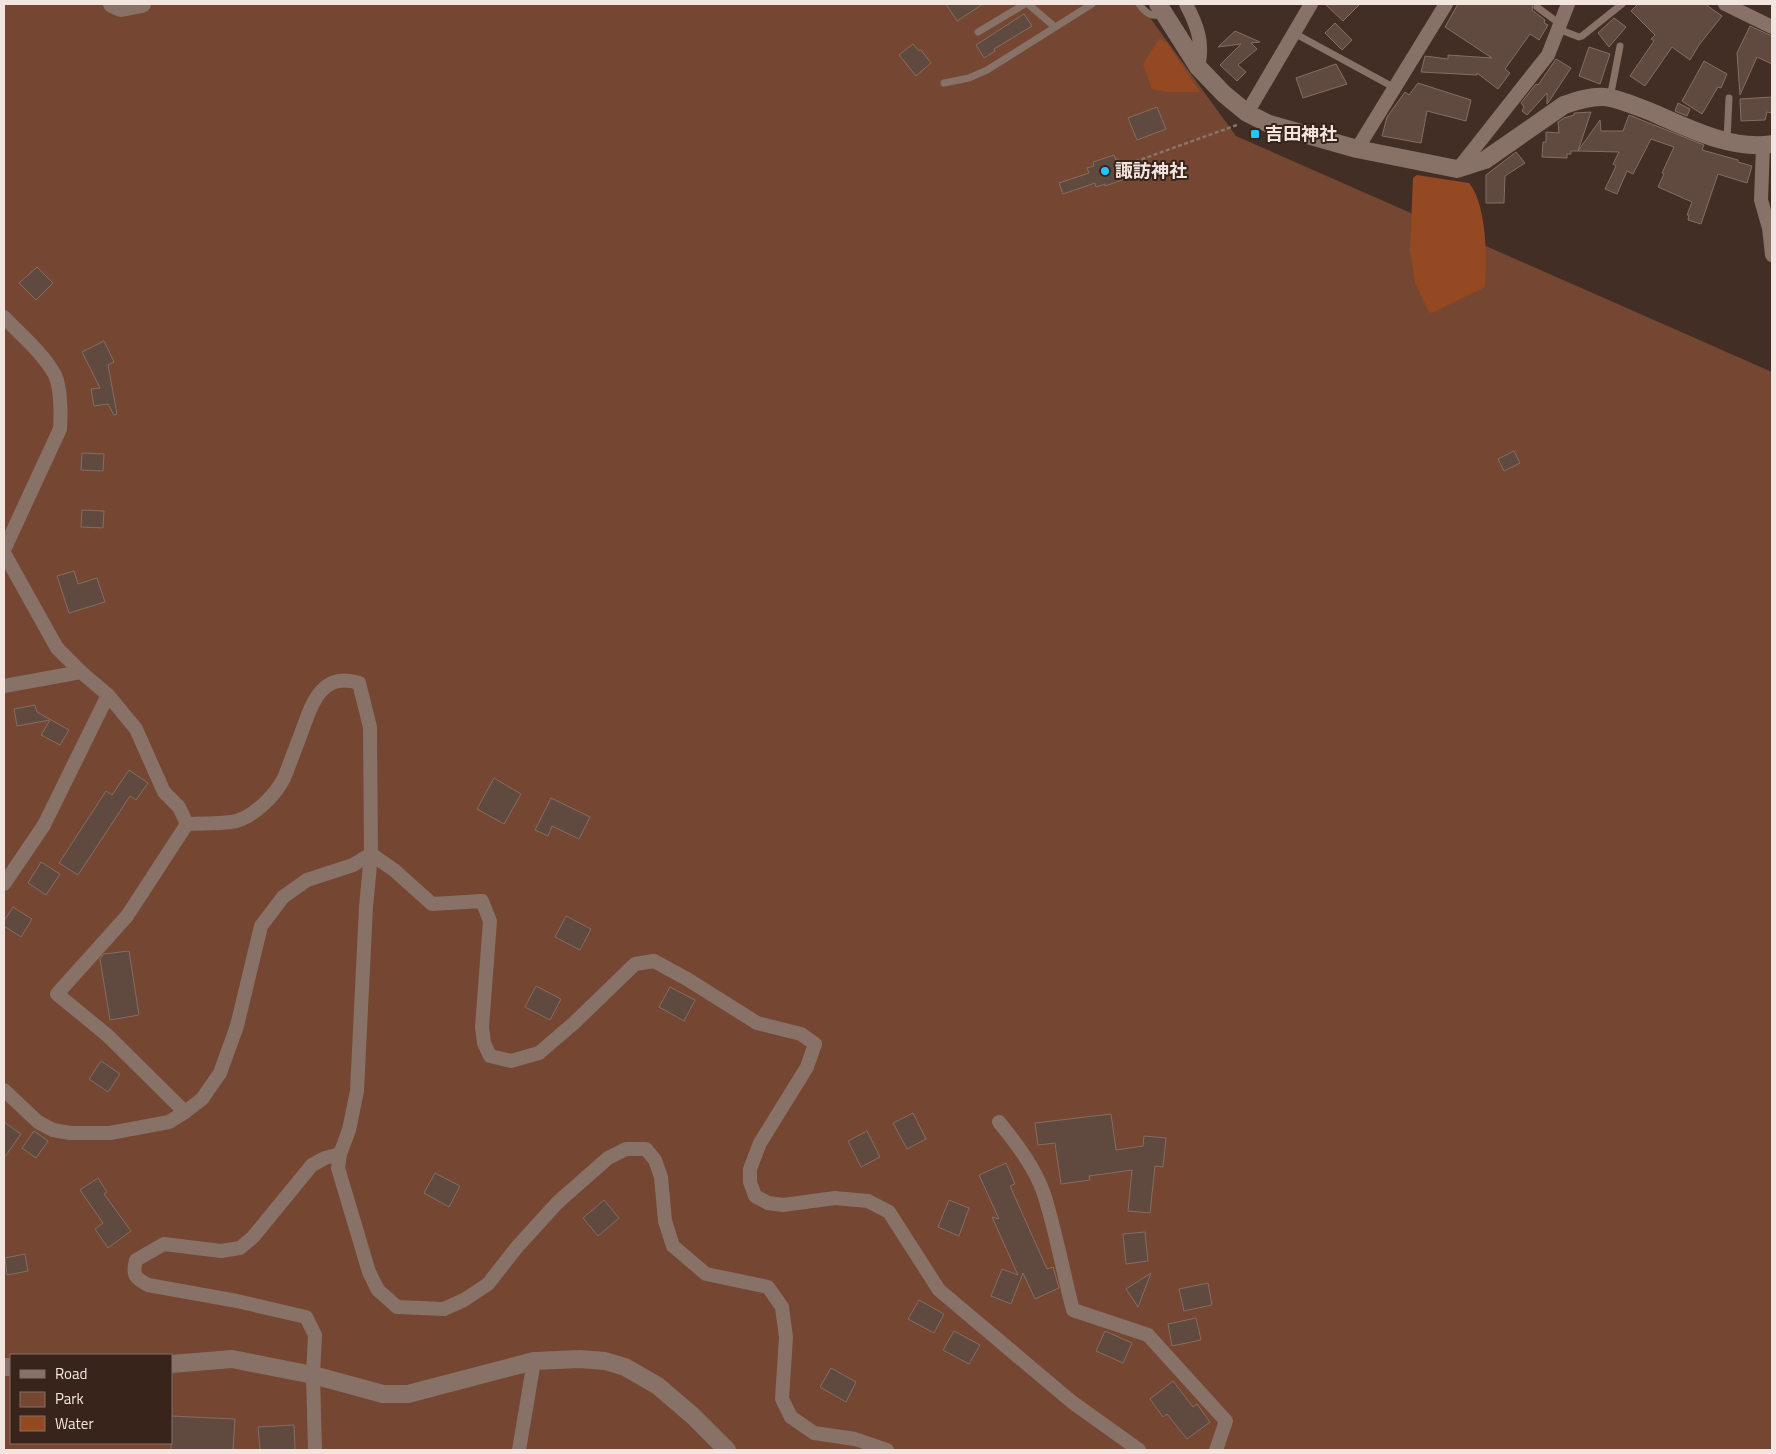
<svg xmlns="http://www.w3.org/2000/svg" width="1776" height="1454" font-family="'Titillium Web','Noto Sans JP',sans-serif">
  <rect width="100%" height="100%" fill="#422e25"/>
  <!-- green -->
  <path fill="#754631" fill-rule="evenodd" d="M4 4H1140L1236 136 1772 372V1450H4ZM11 1355H171V1443H11Z"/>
  <!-- water -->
  <g fill="#954922">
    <path d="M1159 39 1167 43 1200 92H1166L1152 89 1143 64Z"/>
    <path d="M1417 175 1469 183C1487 205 1487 260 1485 287L1432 313 1429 312 1415 283 1410 250 1413 178Z"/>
  </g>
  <!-- building -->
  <g fill="#604a40" stroke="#856d62">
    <path d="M946 4H983L957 21Z"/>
    <path d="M1325 4H1360L1343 21Z"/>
    <path d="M1458 4H1533L1532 10 1545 20 1544 23 1548 25 1539 40 1530 34 1505 69 1510 73 1498 89 1477 73V75L1421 72 1425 56 1448 59V55L1492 58 1445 27Z"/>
    <path d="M1638 4H1705L1722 16 1699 45 1690 60 1672 47 1645 86 1630 76 1654 41 1651 39 1655 35 1631 11Z"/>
    <path d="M1024 14 1032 26 994 49 995 51 984 58 976 45Z"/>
    <path d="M1614 18 1626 27 1609 47 1598 33Z"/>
    <path d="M1335 23 1352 40 1342 50 1325 33Z"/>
    <path d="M1750 26 1772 36V64L1757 57 1740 95 1737 53Z"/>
    <path d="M1235 31 1260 42 1251 43 1257 49 1238 65 1246 72 1237 81 1220 65 1241 44 1218 47Z"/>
    <path d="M913 44 919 51 921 50 931 63 916 76 899 55Z"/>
    <path d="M1589 47 1610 54 1600 84 1579 76Z"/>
    <path d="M1556 59 1571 68 1548 103 1547 104V93L1527 115 1522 111 1524 107 1521 103 1536 84 1538 85Z"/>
    <path d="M1704 61 1727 74 1721 88 1718 87 1702 114 1682 101Z"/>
    <path d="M1336 64 1347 84 1303 98 1296 78Z"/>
    <path d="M1418 83 1471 100 1466 121 1427 111 1421 143 1382 136 1387 117 1405 92 1409 95Z"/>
    <path d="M1772 97V113L1767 112 1765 120 1741 121 1740 99Z"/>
    <path d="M1678 103 1690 109 1687 116 1675 111Z"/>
    <path d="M1157 107 1166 129 1137 140 1128 118Z"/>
    <path d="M1591 112 1578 151H1571V154H1567V158L1542 157 1543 142H1546V132L1559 133 1558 122 1564 118 1574 115V113Z"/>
    <path d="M1629 115 1704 145 1702 150 1738 160V162L1752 166 1747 183 1718 174 1701 224 1688 220 1689 215H1687L1692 202 1658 187 1664 174 1662 173 1674 147 1651 139 1633 174 1627 171 1617 194 1605 189 1616 166 1613 164 1619 152 1578 151 1600 120 1601 131H1623Z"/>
    <path d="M1516 152 1525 163 1505 176 1504 203H1486V175Z"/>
    <path d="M1114 155 1116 160H1119L1123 172 1120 174 1122 180 1105 186V184L1096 187 1095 183 1063 194 1059 183 1089 173 1087 168 1094 166 1093 162Z"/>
    <path d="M37 267 53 283 36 300 19 283Z"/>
    <path d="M104 341 114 362 108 365 117 414 114 415 108 404 94 406 91 389 100 388 82 352Z"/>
    <path d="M1514 451 1520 463 1504 471 1498 459Z"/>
    <path d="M82 453 104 454 103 471 81 470Z"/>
    <path d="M82 510 104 511 103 528 81 527Z"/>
    <path d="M74 571 78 584 97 578 105 602 69 613 57 576Z"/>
    <path d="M35 705 37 712 69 730 60 745 41 735 50 720 17 726 14 709Z"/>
    <path d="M129 770 148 783 136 800 130 796 78 875 59 863 106 791 112 795Z"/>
    <path d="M494 778 521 794 504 824 477 809Z"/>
    <path d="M551 798 590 817 579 839 552 826 548 836 535 830Z"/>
    <path d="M41 862 60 874 46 895 28 883Z"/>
    <path d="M13 907 32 919 21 937 4 926V921Z"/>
    <path d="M566 916 591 929 580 950 555 937Z"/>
    <path d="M129 951 139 1015 110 1020 100 959 104 954Z"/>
    <path d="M536 986 561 999 550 1020 525 1007Z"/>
    <path d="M670 987 695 1000 684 1021 659 1007Z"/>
    <path d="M101 1061 120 1074 108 1092 89 1079Z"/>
    <path d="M913 1113 926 1139 907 1149 893 1123Z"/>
    <path d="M1111 1114 1116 1150 1143 1146 1144 1136 1166 1138 1163 1167 1155 1166 1150 1213 1128 1211 1132 1170 1089 1176 1090 1180 1061 1184 1055 1143 1038 1145 1035 1123Z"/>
    <path d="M4 1122 21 1134 4 1158Z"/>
    <path d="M34 1131 48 1141 36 1158 22 1148Z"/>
    <path d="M867 1131 880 1157 861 1167 848 1141Z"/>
    <path d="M1006 1163 1015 1184 1010 1186 1047 1269 1053 1267 1059 1288 1035 1299 1023 1273 1011 1304 991 1296 1002 1269 1018 1275 992 1217 999 1219 979 1175Z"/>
    <path d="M435 1173 460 1186 449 1207 424 1193Z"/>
    <path d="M98 1178 107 1192 104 1194 131 1231 108 1248 95 1229 103 1223 80 1190Z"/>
    <path d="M604 1200 619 1218 598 1236 583 1218Z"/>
    <path d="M949 1200 969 1208 959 1236 938 1227Z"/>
    <path d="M1145 1232 1148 1261 1126 1264 1123 1234Z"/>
    <path d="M25 1254 28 1271 7 1275 5 1258Z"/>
    <path d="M1151 1273 1138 1307 1126 1289Z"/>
    <path d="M1208 1283 1212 1305 1184 1311 1179 1289Z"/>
    <path d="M919 1300 944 1314 934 1333 908 1319Z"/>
    <path d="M1196 1318 1201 1340 1172 1346 1168 1324Z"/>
    <path d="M954 1331 980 1345 969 1364 943 1350Z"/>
    <path d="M1105 1331 1132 1343 1123 1363 1096 1351Z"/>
    <path d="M831 1368 856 1382 846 1402 820 1387Z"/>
    <path d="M1173 1381 1193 1407 1197 1404 1210 1422 1187 1439 1167 1414 1163 1417 1150 1399Z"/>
    <path d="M171 1416 235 1419 233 1450H171Z"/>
    <path d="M294 1425 295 1450H260L258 1427Z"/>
  </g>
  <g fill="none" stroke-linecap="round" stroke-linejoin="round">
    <!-- path -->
    <path stroke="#86756d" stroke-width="2.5" stroke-dasharray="4 2.5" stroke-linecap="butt" d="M1123 166 1237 125"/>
    <!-- service -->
    <g stroke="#887166" stroke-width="7">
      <path d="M1028 4 1055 27"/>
      <path d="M1139 4C1146 13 1151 18 1163 14"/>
      <path d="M1537 7 1560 24"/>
      <path d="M1558 29 1579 37 1582 36 1622 4"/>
      <path d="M978 32 1025 4"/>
      <path d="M1294 33 1395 88"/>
      <path d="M944 83 969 78 987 70 1092 4"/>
      <path d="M1610 98 1620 46"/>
      <path d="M1727 140 1729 98"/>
    </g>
    <!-- minor -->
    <g stroke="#887166" stroke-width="14">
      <path d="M1186 4C1197 25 1204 43 1198 67"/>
      <path d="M1725 4 1772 27"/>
      <path d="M1247 113 1311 4"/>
      <path d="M1763 146 1761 200 1769 228 1772 255"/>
      <path d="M1357 149 1446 4"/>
      <path d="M1458 169 1548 55 1568 4"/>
      <path d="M4 317C21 335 43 353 55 375 61 388 61 415 60 429L4 550"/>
      <path d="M4 553 57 648 81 672 108 695 136 729 164 792 179 807 187 824"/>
      <path d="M4 686 81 672"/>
      <path d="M187 824C202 823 217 824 231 822 251 820 275 796 284 778 290 763 296 747 302 731 312 703 322 671 359 683L370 727 371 854 366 907 357 1091 349 1130 340 1154 338 1168 369 1272 378 1290 397 1307 444 1309 464 1300 488 1284 517 1247 558 1202 608 1158 626 1149H646L655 1160 661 1177 665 1221 673 1246 706 1274 768 1287 782 1307 786 1337 782 1399 791 1417 814 1433 855 1439 887 1450"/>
      <path d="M371 854 394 870 432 904 482 901 490 921 482 1027 484 1043 490 1056 511 1061 539 1053 574 1023 635 964 654 961 687 979 757 1023 801 1034 815 1044 807 1067 760 1143 750 1169V1182L755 1196 768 1203 783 1205 835 1198 868 1201 889 1212 939 1290 1072 1402 1139 1450"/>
      <path d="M4 884 44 825 108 695"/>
      <path d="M4 1090 38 1122 53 1130 70 1133H110L169 1122 185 1112 202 1099 220 1073 237 1026 261 926 283 897 307 880 353 865 371 854"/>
      <path d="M185 1112 107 1035 57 994 127 916 187 824"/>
      <path d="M999 1122C1017 1144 1035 1168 1044 1194 1056 1232 1063 1272 1073 1310L1148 1335 1226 1421 1216 1450"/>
      <path d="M315 1450 313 1375 315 1335 306 1317 237 1301 148 1285C135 1277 132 1276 136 1260L164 1244 221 1251 240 1248 253 1237 312 1165 325 1158 340 1154"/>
      <path d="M519 1450 534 1361"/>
    </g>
    <!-- tertiary -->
    <g stroke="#887166" stroke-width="18">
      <path d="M112 4 121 8 142 4"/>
      <path d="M1158 4 1198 67 1224 94 1247 113 1269 124 1357 149 1457 169 1485 160 1564 105C1578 100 1591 96 1605 97 1620 99 1635 106 1649 111 1686 127 1732 151 1772 144"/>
      <path d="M171 1364 232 1359 313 1375 383 1394H408L534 1361 580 1359 605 1361 625 1367 658 1386 694 1417 727 1450"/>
      <path d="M4 1367H11"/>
    </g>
  </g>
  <!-- markers -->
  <g fill="#1cc9fc" stroke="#38241b" stroke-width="2">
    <rect x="1250" y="129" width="10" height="10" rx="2.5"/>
    <circle cx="1105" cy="171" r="5"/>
  </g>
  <g text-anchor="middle" stroke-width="4" stroke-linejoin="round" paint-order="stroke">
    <!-- poi labels -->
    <g font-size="18" font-weight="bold" fill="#f2e5df" stroke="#38241b" text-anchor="start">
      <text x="1265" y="140">吉田神社</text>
      <text x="1115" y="177">諏訪神社</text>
    </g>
  </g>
  <!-- border -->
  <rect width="1776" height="1454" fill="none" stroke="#f2e5df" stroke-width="10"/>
  <!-- legend -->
  <rect x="10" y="1354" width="162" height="90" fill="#38241b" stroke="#827169"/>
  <rect x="20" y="1370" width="25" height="8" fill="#887166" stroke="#827169"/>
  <text x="55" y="1379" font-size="15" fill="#f2e5df">Road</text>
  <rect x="20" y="1392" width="25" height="15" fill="#754631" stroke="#827169"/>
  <text x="55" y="1404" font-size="15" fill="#f2e5df">Park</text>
  <rect x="20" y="1416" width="25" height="15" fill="#954922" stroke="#827169"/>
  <text x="55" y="1429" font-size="15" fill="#f2e5df">Water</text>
</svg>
